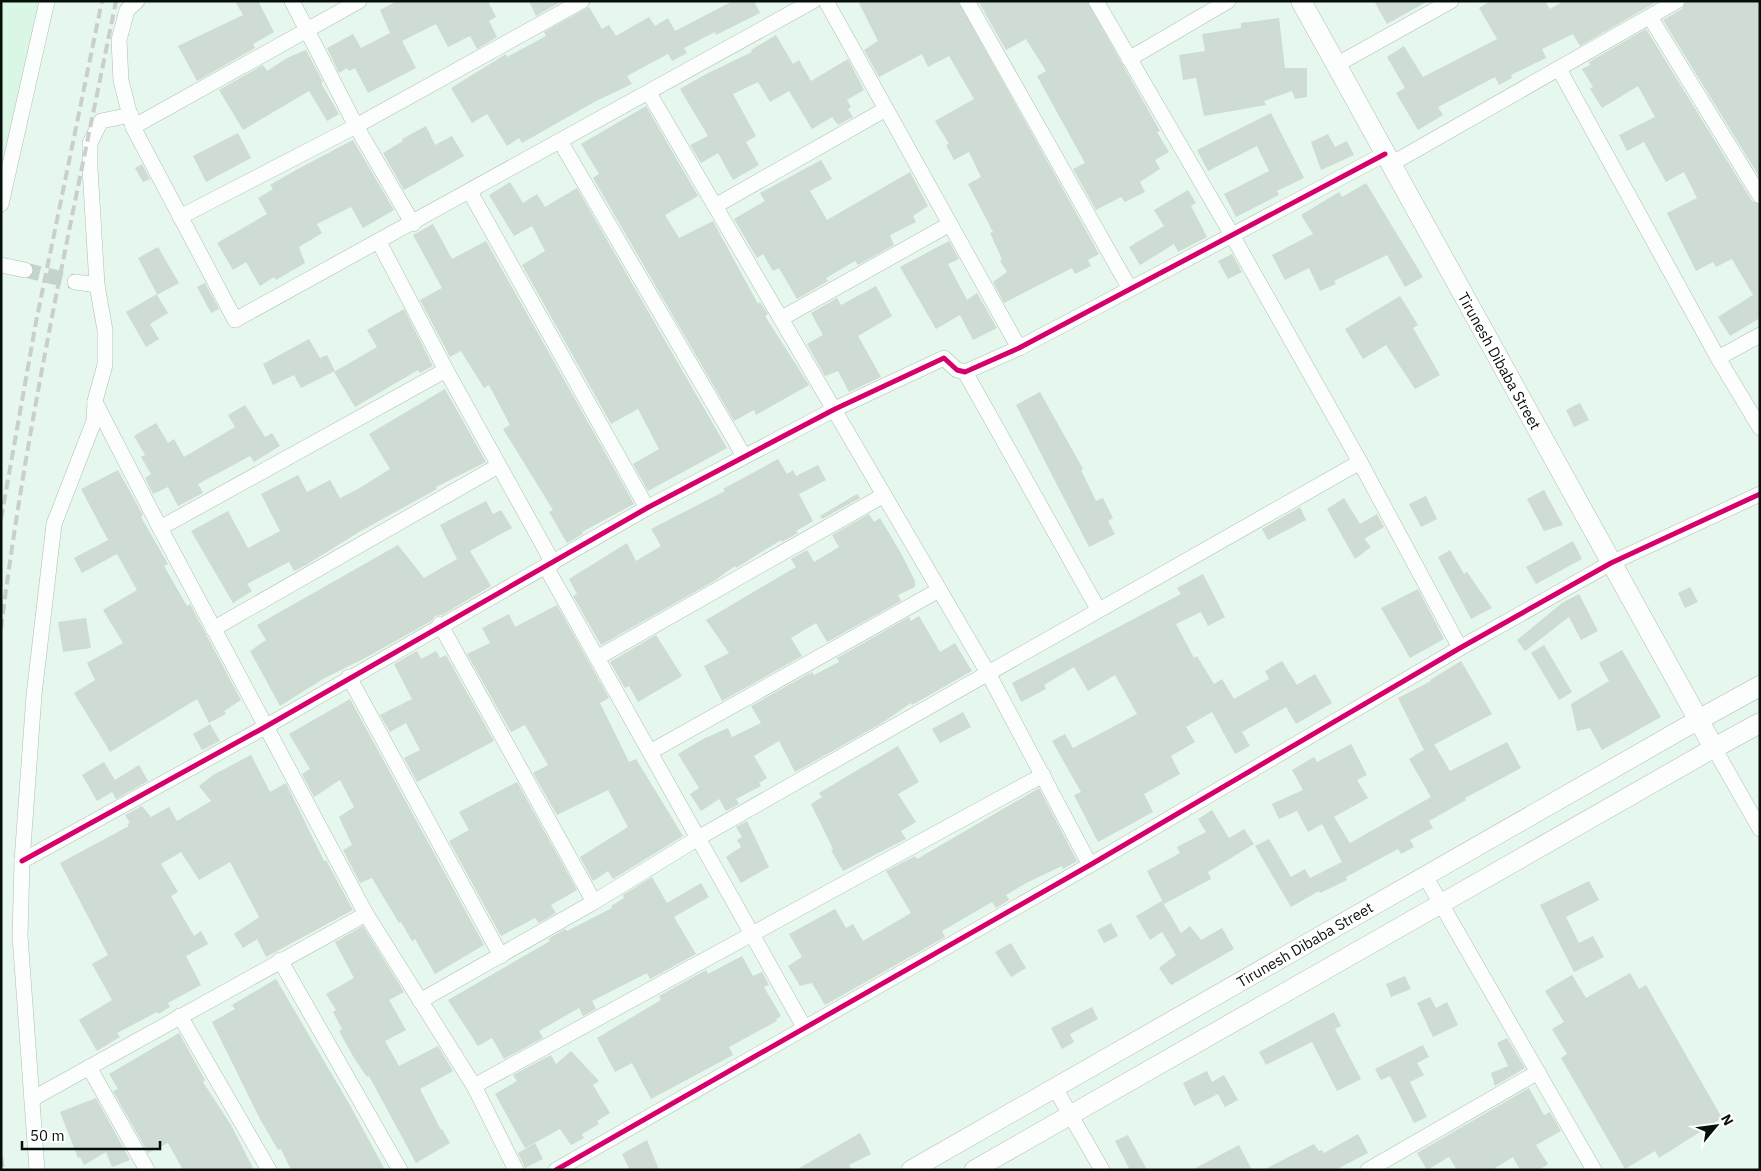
<svg xmlns="http://www.w3.org/2000/svg" width="1761" height="1171" font-family="'IBM Plex Sans',sans-serif">
  <rect width="100%" height="100%" fill="#e6f7ed"/>
  <!-- built -->
  <path fill="#daf7e6" d="M1 1H45L1 172Z"/>
  <!-- building -->
  <g fill="#cedcd3">
    <path d="M235 1H258L274 32 253 44 255 48 197 81 178 46 243 15Z"/>
    <path d="M397 1H488L496 17 489 21 497 37 477 49 470 36 448 47 436 24 402 41 416 68 368 93 355 68 349 71 347 68 339 73 327 48 353 34 361 48 390 33 380 10Z"/>
    <path d="M529 1H562L536 16Z"/>
    <path d="M733 1H754L760 13 716 35 715 32 684 48 687 53 672 61 668 54 627 76 632 84 596 101 522 143 519 138 507 146 487 114 472 123 451 88 506 54 507 57 546 36 544 32 589 7 602 29 609 25 616 36 649 17 655 26 668 18 675 31Z"/>
    <path d="M858 1H958L1099 254 1088 260 1091 266 1075 274 1072 268 1004 303 993 282 1007 272 1000 261 1002 259 990 233 993 232 968 184 981 177 969 152 954 160 946 145 949 144 935 121 974 99 949 56 928 67 922 54 879 77 864 50 878 41Z"/>
    <path d="M978 1H1087L1151 115 1160 131 1157 132 1169 152 1155 160 1160 169 1140 182 1145 192 1125 202 1121 197 1096 210 1073 169 1085 163 1037 76 1046 71 1026 39 1006 50Z"/>
    <path d="M1374 1H1428L1387 24Z"/>
    <path d="M1490 1H1545L1550 9 1564 1H1658L1580 46 1573 34 1542 49 1546 58 1511 75 1512 78 1499 85 1495 77 1438 107 1443 115 1418 130 1396 93 1405 88 1387 57 1404 46 1423 77 1497 39 1479 8Z"/>
    <path d="M1686 1H1760V178L1663 20 1682 9Z"/>
    <path d="M1279 18 1285 68H1307V97L1295 99 1292 91 1264 101 1266 105 1204 116 1196 78 1183 80 1179 55 1205 51 1202 34 1241 28V23Z"/>
    <path d="M1646 29 1752 201 1760 205V318L1730 336 1718 317 1753 295 1732 259 1716 267 1713 262 1696 271 1667 213 1697 198 1684 172 1666 182 1644 142 1627 151 1619 135 1655 117 1638 86 1602 108 1590 89 1593 87 1582 69 1590 65 1589 62Z"/>
    <path d="M776 35 793 64 799 60 811 81 848 59 864 90 847 100 851 107 848 109 853 117 838 125 832 117 812 129 789 91 770 102 758 82 733 94 756 136 746 142 759 165 733 180 718 153 701 163 690 145 708 136 680 89 706 74 752 52 751 50Z"/>
    <path d="M306 50 323 82 321 83 339 114 327 121 309 91 243 130 219 90 263 65 267 71 287 58Z"/>
    <path d="M646 106 698 196 665 215 679 238 713 221 758 304 760 302 768 314 765 316 809 385 756 415 754 410 734 421 593 178 599 174 581 144Z"/>
    <path d="M1271 113 1304 178 1277 191 1279 195 1236 217 1224 194 1269 171 1257 146 1208 171 1197 150Z"/>
    <path d="M426 126 435 145 452 136 464 156 404 190 383 153 403 141 402 139Z"/>
    <path d="M238 133 251 158 206 182 193 156Z"/>
    <path d="M1328 134 1335 147 1347 141 1354 155 1321 170 1311 142Z"/>
    <path d="M353 140 394 210 363 228 351 207 317 224 322 233 299 247 305 263 276 280 274 277 260 286 246 262 233 270 217 243 267 214 258 198 273 189 270 185 296 170Z"/>
    <path d="M821 160 832 179 810 191 827 220 910 172 928 206 913 216 916 222 890 235 894 245 858 265 855 261 826 278 828 281 797 299 779 268 773 271 763 254 757 258 734 219 765 201 760 193Z"/>
    <path d="M142 164 150 179 143 182 135 168Z"/>
    <path d="M510 182 523 203 537 194 545 207 577 188 727 448 648 491 633 464 659 449 638 409 611 424 522 265 545 251 532 226 514 236 489 195Z"/>
    <path d="M1366 183 1423 277 1405 287 1387 255 1334 281 1336 284 1320 291 1309 268 1285 280 1272 255 1313 234 1301 215 1339 192 1342 197Z"/>
    <path d="M1188 190 1196 203 1191 206 1207 237 1178 252 1174 244 1140 265 1129 247 1164 226 1154 210Z"/>
    <path d="M433 224 452 259 486 241 634 504 582 532 583 534 567 543 549 512 553 510 503 429 510 425 489 385 484 388 461 351 450 357 420 300 442 288 413 235Z"/>
    <path d="M949 241 959 259 948 264 967 300 977 293 997 328 973 340 960 315 936 329 900 267Z"/>
    <path d="M158 247 179 283 157 295 168 313 150 324 159 339 146 347 126 312 157 294 138 258Z"/>
    <path d="M1232 254 1242 272 1228 279 1218 261Z"/>
    <path d="M205 283 219 309 211 313 197 287Z"/>
    <path d="M876 286 892 316 858 336 881 377 849 392 838 371 825 376 807 344 823 335 811 313 837 298 841 305Z"/>
    <path d="M1400 296 1418 325 1413 328 1440 375 1415 389 1386 345 1363 359 1345 329Z"/>
    <path d="M404 309 433 366 420 373 418 370 355 407 334 372 377 347 367 330Z"/>
    <path d="M309 339 320 358 327 355 335 371 301 388 294 375 273 385 263 364Z"/>
    <path d="M445 389 486 462 436 487 437 489 359 532 306 565 294 571 289 562 247 584 252 591 233 603 191 531 228 511 248 548 280 531 261 494 298 475 307 492 330 480 340 498 358 489 390 469 369 434Z"/>
    <path d="M1040 392 1083 469 1081 470 1096 501 1103 498 1113 518 1108 521 1115 534 1089 547 1016 405Z"/>
    <path d="M1580 403 1589 420 1574 427 1566 410Z"/>
    <path d="M245 405 265 437 272 433 280 446 254 462 250 456 198 484 203 493 178 506 168 487 153 494 145 478 151 474 141 457 145 455 134 436 156 423 168 443 174 439 184 457 235 427 228 415Z"/>
    <path d="M778 459 787 474 793 470 796 476 818 465 826 480 799 494 813 521 796 531 798 533 782 542 781 540 736 568 735 566 714 581 601 645 573 596 577 594 569 579 627 543 636 561 661 546 651 529 725 491 723 489Z"/>
    <path d="M118 470 143 515 141 517 168 564 164 566 187 606 190 604 241 700 224 711 226 714 209 723 197 699 110 752 74 693 95 680 87 663 123 643 103 610 137 590 117 554 82 573 74 558 108 540 81 489Z"/>
    <path d="M1544 490 1563 525 1544 531 1527 499Z"/>
    <path d="M857 494 860 498 822 519 820 516Z"/>
    <path d="M1426 496 1437 519 1421 527 1409 504Z"/>
    <path d="M1344 498 1360 524 1377 514 1384 527 1364 539 1371 547 1355 559 1327 509Z"/>
    <path d="M486 501 493 514 501 510 512 528 470 551 491 586 442 615 435 616 431 621 369 656 323 679 280 706 250 651 266 640 257 625 398 545 424 578 457 559 440 525Z"/>
    <path d="M1300 507 1306 520 1268 540 1262 529Z"/>
    <path d="M869 514 874 522 880 518 902 555 915 581V587L898 595 901 601 827 642 816 623 791 638 802 656 722 701 704 666 729 653 706 620 796 567 791 559 807 550 814 562 839 547 832 535Z"/>
    <path d="M1573 541 1582 559 1536 584 1526 567Z"/>
    <path d="M1450 550 1464 574 1467 572 1492 608 1471 619 1438 557Z"/>
    <path d="M1203 574 1225 617 1208 626 1201 612 1176 624 1194 658 1197 656 1214 684 1222 679 1234 699 1269 679 1265 671 1282 661 1297 685 1315 674 1332 703 1296 724 1286 707 1242 732 1250 746 1235 754 1212 712 1186 727 1195 742 1171 756 1180 774 1144 794 1153 812 1098 842 1074 795 1081 792 1052 741 1065 734 1073 748 1137 714 1115 675 1088 691 1074 667 1044 685 1046 689 1021 702 1012 683 1181 594 1177 588Z"/>
    <path d="M1690 587 1698 602 1685 608 1678 593Z"/>
    <path d="M1418 589 1444 639 1410 658 1381 608Z"/>
    <path d="M1579 594 1598 631 1581 640 1569 617 1525 651 1517 640 1562 603Z"/>
    <path d="M557 605 609 698 600 703 629 762 636 759 683 836 613 879 608 871 593 881 580 857 628 827 608 790 557 815 533 773 548 765 525 725 511 732 467 654 490 643 482 628 509 614 515 627Z"/>
    <path d="M919 616 940 652 955 643 972 671 912 705 911 703 882 723 795 772 779 741 754 756 767 778 759 783 761 786 736 799 739 804 726 811 719 799 701 811 690 794 699 788 678 754 703 739 728 728 732 737 761 723 751 706 812 672 814 675 839 662 837 658 909 617 911 621Z"/>
    <path d="M86 618 91 648 63 652 58 622Z"/>
    <path d="M656 635 682 676 638 702 629 686 625 688 610 662Z"/>
    <path d="M1544 645 1572 692 1559 700 1531 653Z"/>
    <path d="M1622 650 1661 717 1602 750 1590 728 1577 731 1571 704 1609 681 1599 663Z"/>
    <path d="M417 651 421 659 436 651 440 658 446 655 494 741 417 782 404 758 420 750 406 723 390 732 380 715 412 699 394 664Z"/>
    <path d="M1461 661 1492 714 1424 750 1398 698 1431 681 1430 680Z"/>
    <path d="M350 699 484 945 435 974 415 939 412 941 401 922 399 923 372 878 360 883 343 850 352 845 339 817 354 807 340 780 314 797 302 774 310 769 289 734Z"/>
    <path d="M963 712 971 727 940 743 932 729Z"/>
    <path d="M210 724 220 741 202 750 193 734Z"/>
    <path d="M1507 742 1521 768 1465 798 1466 800 1429 821 1433 828 1410 840 1414 847 1401 854 1398 849 1346 877 1347 880 1320 893 1319 891 1291 907 1255 846 1269 839 1291 877 1305 869 1310 878 1342 862 1322 824 1308 832 1297 811 1279 819 1272 804 1303 790 1292 770 1314 757 1317 762 1351 744 1367 775 1357 780 1368 798 1334 817 1350 843 1431 797 1409 759 1434 744 1450 771Z"/>
    <path d="M898 746 919 782 898 794 916 822 901 831 906 839 843 871 831 850 833 849 811 804 822 797 819 793Z"/>
    <path d="M251 755 270 792 286 783 324 861 326 860 353 910 266 957 257 939 243 948 234 934 259 917 230 862 199 880 181 852 161 864 178 892 171 896 194 936 201 931 208 944 186 956 201 985 168 1003 170 1007 158 1014 157 1012 117 1033 120 1037 97 1051 79 1020 112 1000 92 964 108 955 60 863 129 826 127 824 130 823 125 815 142 806 151 817 169 807 177 821 211 801 199 786 213 775Z"/>
    <path d="M104 762 115 780 139 765 148 781 116 799 112 792 97 801 82 775Z"/>
    <path d="M517 782 577 890 551 905 556 913 539 923 535 918 501 936 449 841 469 830 459 812Z"/>
    <path d="M1039 788 1077 861 1063 869 1062 866 1028 882 1006 895 1009 900 996 908 992 902 942 931 945 937 825 1005 812 983 800 986 788 966 802 957 789 934 835 909 846 928 853 924 863 941 911 913 886 871 915 856 917 859Z"/>
    <path d="M1212 810 1229 838 1244 829 1254 844 1208 872 1211 879 1164 904 1147 871 1180 853 1177 847 1206 832 1198 819Z"/>
    <path d="M747 821 769 867 741 883 726 857 741 847 737 840 742 837 736 827Z"/>
    <path d="M652 877 667 903 701 883 709 897 674 917 696 954 650 979 647 973 592 1001 596 1009 583 1016 579 1008 539 1031 543 1038 504 1059 492 1038 478 1046 448 1000 550 941 548 939 565 929 567 931 612 908 611 906 624 898 623 895Z"/>
    <path d="M1589 881 1599 900 1566 917 1579 943 1593 936 1604 957 1574 972 1540 905Z"/>
    <path d="M1162 901 1181 933 1190 926 1201 940 1222 928 1234 949 1171 985 1159 968 1176 955 1162 932 1150 940 1136 916Z"/>
    <path d="M1111 923 1118 936 1104 943 1097 930Z"/>
    <path d="M363 926 404 992 389 1000 406 1030 385 1041 399 1066 438 1046 453 1071 420 1089 441 1130 442 1129 450 1143 416 1163 369 1076 367 1077 354 1058 339 1031 342 1029 333 1012 336 1010 326 994 354 978 335 942Z"/>
    <path d="M1011 943 1026 968 1011 977 995 952Z"/>
    <path d="M742 956 753 976 762 972 769 985 764 987 781 1016 776 1019 777 1021 729 1047 733 1055 651 1099 632 1063 615 1072 597 1038 661 1000 659 996 706 970 708 974Z"/>
    <path d="M1630 973 1639 989 1646 985 1722 1118 1659 1158 1655 1151 1625 1169 1561 1058 1567 1054 1552 1029 1564 1022 1545 991 1572 975 1586 998Z"/>
    <path d="M1405 976 1411 989 1391 997 1386 984Z"/>
    <path d="M276 979 351 1107 385 1170H291L281 1149 278 1150 260 1119 212 1022 235 1009 232 1005Z"/>
    <path d="M1430 997 1436 1008 1447 1002 1458 1025 1433 1037 1417 1003Z"/>
    <path d="M1092 1007 1098 1019 1070 1034 1074 1042 1062 1049 1051 1028Z"/>
    <path d="M1334 1012 1341 1026 1335 1029 1361 1079 1337 1091 1312 1042 1266 1065 1259 1052Z"/>
    <path d="M179 1033 205 1080 203 1082 231 1125 254 1170H183L168 1143 148 1153 113 1091 118 1089 109 1074Z"/>
    <path d="M1507 1038 1525 1068 1495 1086 1491 1073 1508 1066 1497 1043Z"/>
    <path d="M1423 1045 1429 1057 1417 1063 1424 1075 1410 1082 1427 1117 1414 1123 1390 1076 1381 1080 1375 1069Z"/>
    <path d="M571 1051 599 1081 593 1085 610 1113 597 1121 599 1124 582 1134 584 1138 571 1145 560 1129 525 1148 495 1094 517 1081 513 1075 551 1055 556 1064Z"/>
    <path d="M1207 1071 1212 1082 1224 1075 1238 1100 1225 1107 1218 1094 1194 1106 1183 1083Z"/>
    <path d="M1529 1088 1544 1115 1550 1112 1561 1131 1536 1145 1548 1164 1539 1170H1520L1513 1157 1492 1170H1457L1449 1157 1427 1170 1417 1153Z"/>
    <path d="M96 1098 130 1160 112 1167 106 1152 84 1165 80 1157 78 1158 60 1112Z"/>
    <path d="M860 1133 871 1154 849 1165 852 1170H796Z"/>
    <path d="M1358 1134 1368 1153 1335 1170H1263L1314 1144 1319 1151 1322 1150 1324 1153Z"/>
    <path d="M1128 1135 1147 1170H1130L1115 1141Z"/>
    <path d="M647 1140 659 1170H630L622 1154Z"/>
    <path d="M535 1143 543 1159 525 1168 518 1153Z"/>
    <path d="M1239 1145 1252 1170H1192Z"/>
  </g>
  <g fill="none" stroke-linecap="round" stroke-linejoin="round">
    <!-- minor-tunnel -->
    <path stroke="#c4d4cb" stroke-width="15" stroke-dasharray="15 8" stroke-linecap="butt" d="M25 270 75 282"/>
    <!-- minor casing -->
    <g stroke="#b1beb7" stroke-width="16">
      <g id="minor">
        <path d="M137 1 127 10 119 40 121 81 133 127 235 320 813 1"/>
        <path d="M292 1 356 126 413 224"/>
        <path d="M826 1 1019 348"/>
        <path d="M967 1 1130 289"/>
        <path d="M1096 1 1232 235 1360 462 1460 648"/>
        <path d="M1650 17 1760 196"/>
        <path d="M1129 59 1228 1"/>
        <path d="M1336 65 1451 1"/>
        <path d="M1559 69 1718 358 1760 428"/>
        <path d="M649 93 988 673 1090 865"/>
        <path d="M133 127 359 1"/>
        <path d="M560 141 744 456"/>
        <path d="M1391 164 1677 1"/>
        <path d="M470 192 647 508"/>
        <path d="M1 204 47 1"/>
        <path d="M715 206 886 109"/>
        <path d="M180 217 356 126 582 1"/>
        <path d="M379 242 446 370 553 563"/>
        <path d="M1 265 25 270"/>
        <path d="M75 282 97 285"/>
        <path d="M782 318 950 224"/>
        <path d="M1718 358 1760 335"/>
        <path d="M965 372 1098 609"/>
        <path d="M95 402 160 528 366 914 474 1086 516 1170"/>
        <path d="M160 528 446 370"/>
        <path d="M546 567 804 1027"/>
        <path d="M440 624 594 902"/>
        <path d="M213 629 498 466"/>
        <path d="M597 658 884 495"/>
        <path d="M349 677 501 956"/>
        <path d="M1714 748 1760 829"/>
        <path d="M650 752 939 590"/>
        <path d="M22 861 265 727 647 508 835 409 944 358 957 370 965 372 1019 348 1385 154"/>
        <path d="M1425 876 1594 1170"/>
        <path d="M280 960 400 1170"/>
        <path d="M420 1001 594 902 698 838 1360 462"/>
        <path d="M180 1016 269 1170"/>
        <path d="M89 1067 147 1170"/>
        <path d="M474 1086 1043 775"/>
        <path d="M1055 1088 1102 1170"/>
        <path d="M32 1099 366 914"/>
        <path d="M37 1170 20 936 22 861 34 695 54 524 94 421 95 401 105 365V330L97 285 90 168V143L101 121 131 115"/>
        <path d="M556 1170 1090 865 1460 648 1611 563 1760 494"/>
        <path d="M1368 1170 1538 1072"/>
      </g>
    </g>
    <!-- tertiary casing -->
    <g stroke="#b1beb7" stroke-width="20">
      <g id="tertiary">
        <path d="M911 1170 1698 720"/>
        <path d="M974 1170 1714 748"/>
      </g>
    </g>
    <!-- secondary casing -->
    <g stroke="#b1beb7" stroke-width="21">
      <g id="secondary">
        <path d="M1301 1 1714 748 1760 723"/>
        <path d="M1698 720 1760 686"/>
      </g>
    </g>
    <!-- minor -->
    <use href="#minor" stroke="#fbfefc" stroke-width="15"/>
    <!-- tertiary -->
    <use href="#tertiary" stroke="#fbfefc" stroke-width="19"/>
    <!-- secondary -->
    <use href="#secondary" stroke="#fbfefc" stroke-width="20"/>
    <!-- rail -->
    <g stroke="#cacecc" stroke-width="4" stroke-dasharray="10 5" stroke-linecap="butt">
      <path d="M1 519 36 322 102 1"/>
      <path d="M1 629C27 418 74 210 116 1"/>
      <path d="M1 1157 3 1170"/>
    </g>
    <!-- cycleway casing -->
    <g stroke="#fff" stroke-width="8">
      <g id="cycleway">
        <path d="M22 861 265 727 647 508 835 409 944 358 957 370 965 372 1019 348 1385 154"/>
        <path d="M556 1170 1090 865 1460 648 1611 563 1760 494"/>
      </g>
    </g>
    <!-- cycleway -->
    <use href="#cycleway" stroke="#d6006c" stroke-width="5"/>
  </g>
  <g text-anchor="middle" stroke-width="5" stroke-linejoin="round" paint-order="stroke">
    <!-- street labels -->
    <g font-size="15" fill="#06100a" stroke="#fff">
      <text transform="translate(1499 361) rotate(61)" y="5">Tirunesh Dibaba Street</text>
      <text transform="translate(1305 945) rotate(-30)" y="5">Tirunesh Dibaba Street</text>
    </g>
  </g>
  <!-- border -->
  <rect width="1761" height="1171" fill="none" stroke="#06100a" stroke-width="5"/>
  <!-- north arrow -->
  <g transform="translate(1716 1126) rotate(61)" stroke="#ffffff" stroke-width="4" paint-order="stroke">
  <path d="M0-4L9 19L0 12L-9 19Z" fill="#06100a"/>
  <text y="-8" font-size="14" font-weight="bold" text-anchor="middle" fill="#06100a">N</text>
  </g>
  <!-- scale -->
  <path d="M22 1141v8h138v-8" fill="none" stroke="#06100a" stroke-width="2.5"/>
  <text x="30" y="1141" font-size="15" fill="#06100a" stroke="#ffffff" stroke-width="4" paint-order="stroke">50 m</text>
</svg>
